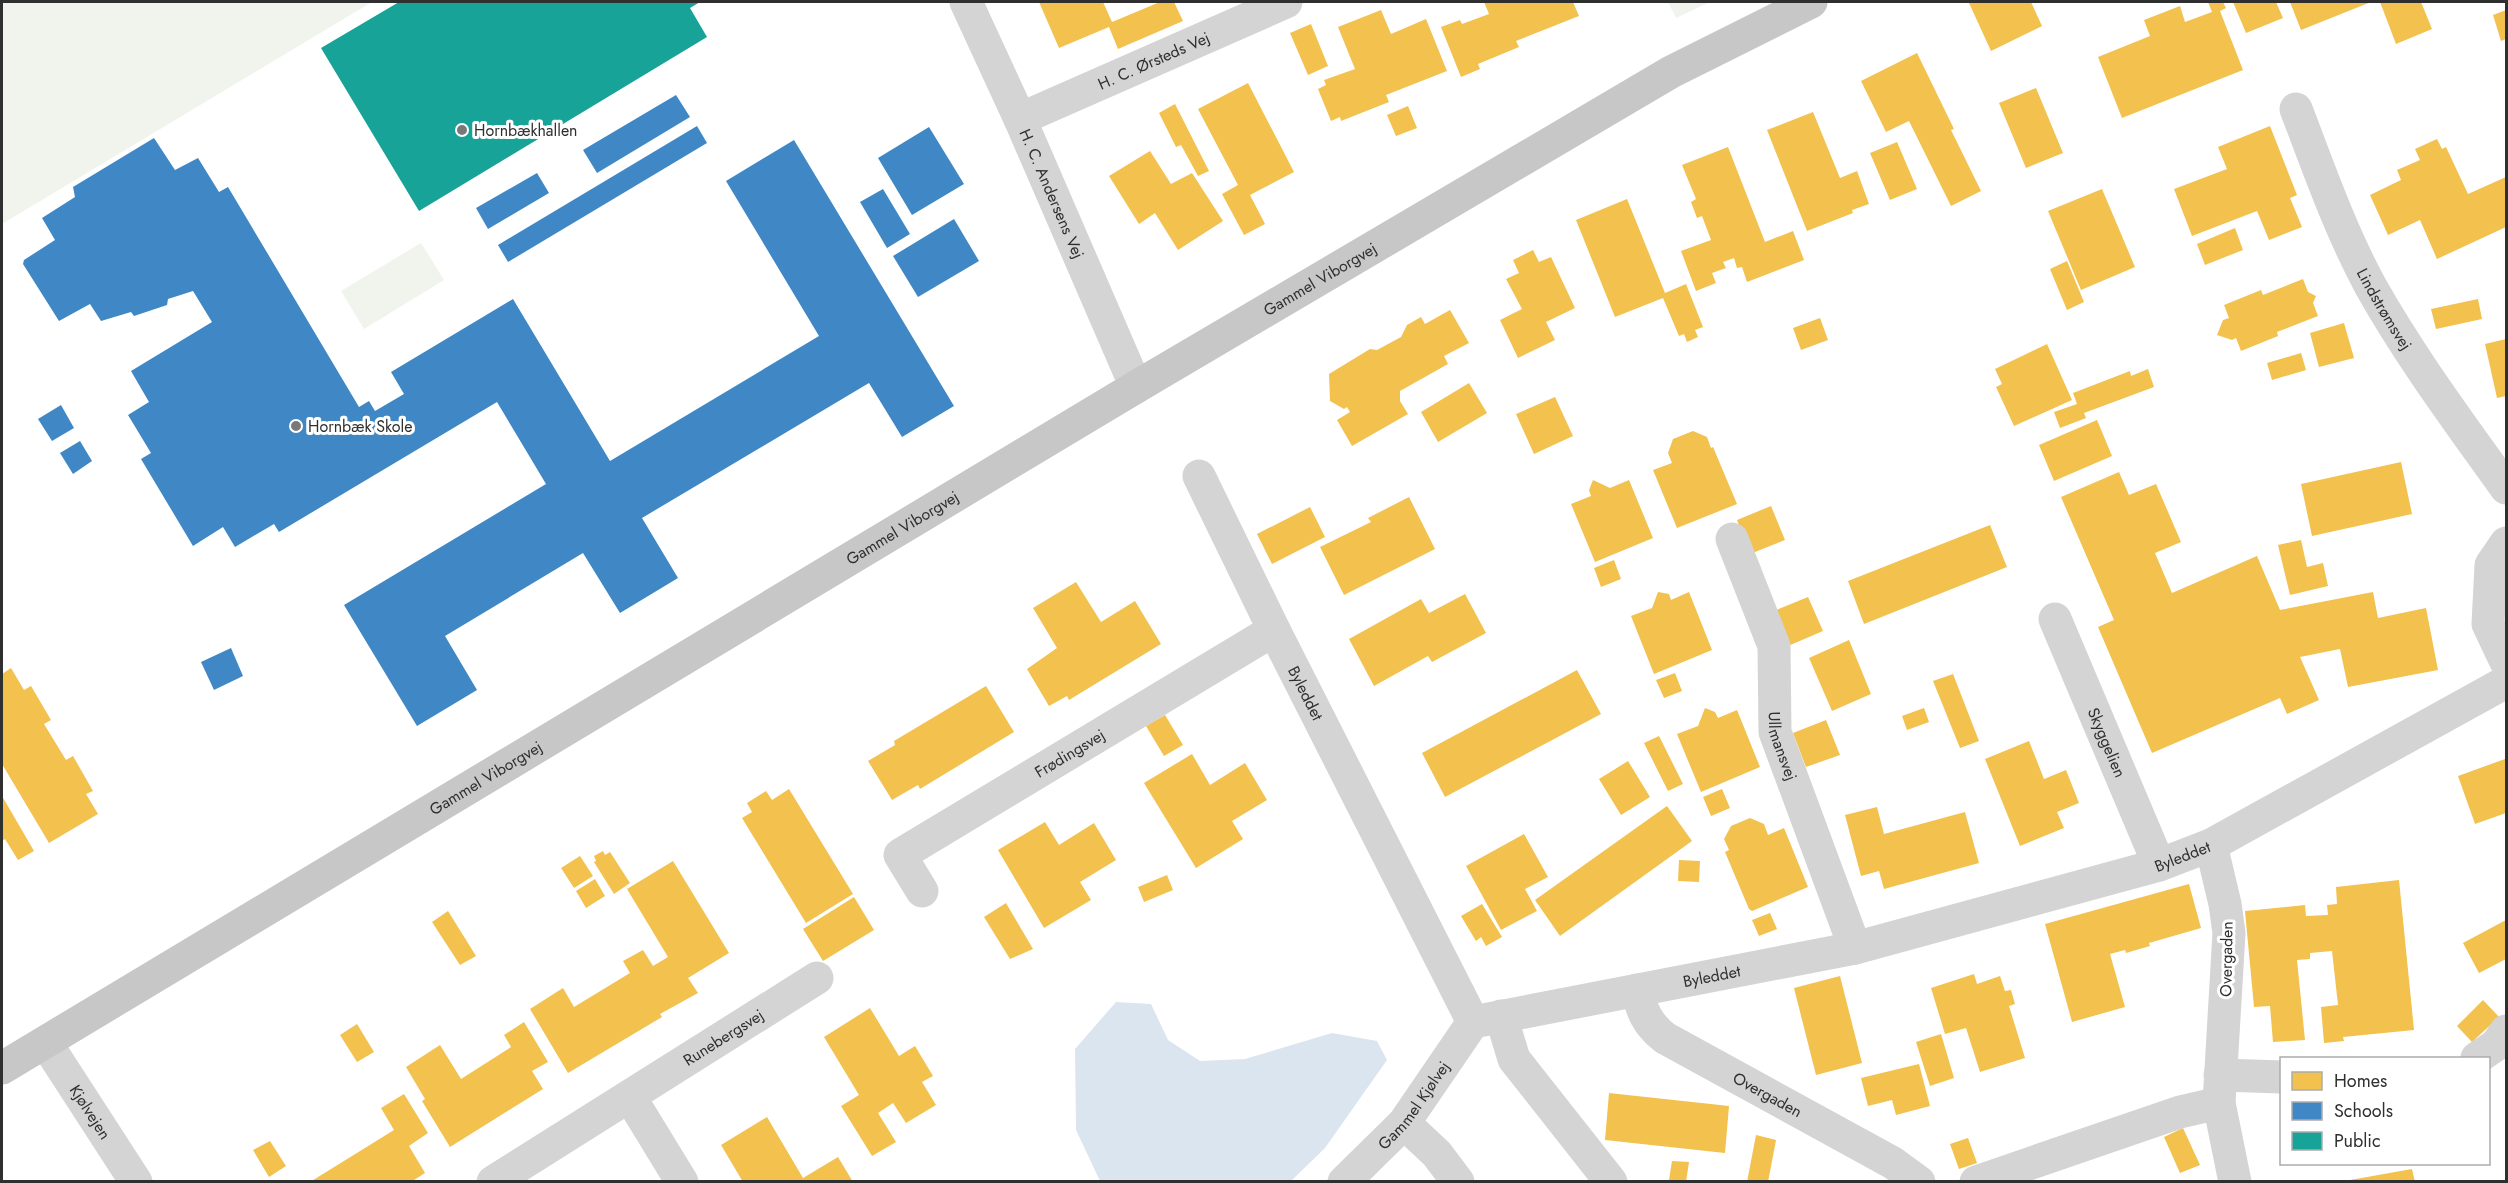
<svg xmlns="http://www.w3.org/2000/svg" width="2508" height="1183" font-family="Jost,sans-serif">
  <rect width="100%" height="100%" fill="#fff"/>
  <!-- green -->
  <g fill="#f0f4ed">
    <path d="M2 2H372L2 224Z"/>
    <path d="M1668 2H1710L1676 18Z"/>
    <path d="M421 243 444 280 364 329 341 291Z"/>
  </g>
  <!-- water -->
  <path fill="#dbe5f0" d="M1116 1002 1151 1004 1168 1040 1200 1061 1245 1059 1332 1033 1377 1041 1387 1060 1325 1148 1291 1181H1100L1076 1130 1075 1049Z"/>
  <!-- homes -->
  <g fill="#f2c14e">
    <path d="M1039 2H1103L1112 22 1160 2H1174L1183 21 1118 49 1109 27 1059 48Z"/>
    <path d="M1484 2H1573L1579 16 1516 41 1519 47 1478 64 1480 69 1461 77 1441 27 1460 20 1462 24 1489 14Z"/>
    <path d="M1973 2H2031L2042 26 1991 51 1969 3Z"/>
    <path d="M2208 2H2223L2226 8 2220 11 2243 70 2122 118 2098 57 2150 36 2144 20 2180 6 2185 22 2212 12Z"/>
    <path d="M2233 2H2276L2283 18 2246 33Z"/>
    <path d="M2290 2H2371L2301 30Z"/>
    <path d="M2380 2H2421L2432 29 2396 44Z"/>
    <path d="M1381 10 1391 34 1426 19 1447 71 1386 95 1389 102 1341 121 1340 117 1331 121 1318 89 1326 85 1324 80 1355 69 1338 27Z"/>
    <path d="M2506 10V39L2501 41 2493 15Z"/>
    <path d="M1311 24 1328 66 1308 75 1290 33Z"/>
    <path d="M1917 53 1954 129 1951 130 1981 191 1951 206 1909 121 1886 132 1861 81Z"/>
    <path d="M1248 83 1294 172 1250 195 1265 224 1244 235 1222 194 1238 185 1198 109Z"/>
    <path d="M2036 88 2063 153 2026 168 1999 103Z"/>
    <path d="M1175 104 1209 171 1198 176 1181 145 1176 147 1159 113Z"/>
    <path d="M1408 106 1417 128 1396 136 1387 115Z"/>
    <path d="M1813 112 1840 178 1857 171 1869 204 1852 210 1853 213 1807 231 1767 130Z"/>
    <path d="M2270 126 2297 195 2290 198 2302 227 2269 240 2257 211 2192 236 2174 189 2227 169 2218 147Z"/>
    <path d="M2437 139 2442 149 2446 147 2468 194 2506 177V227L2437 259 2420 220 2388 235 2370 195 2401 180 2397 170 2420 160 2415 149Z"/>
    <path d="M1897 142 1917 189 1890 200 1870 153Z"/>
    <path d="M1728 147 1765 242 1793 231 1804 260 1747 282 1742 267 1737 268 1734 258 1723 262 1726 268 1712 273 1716 283 1696 291 1681 251 1711 240 1702 216 1697 218 1691 202 1696 199 1682 165Z"/>
    <path d="M1150 151 1171 184 1192 173 1223 221 1178 250 1155 213 1139 224 1109 176Z"/>
    <path d="M2102 189 2135 267 2081 290 2048 211Z"/>
    <path d="M1627 199 1665 293 1686 284 1703 327 1695 330 1698 337 1687 342 1684 334 1679 336 1663 298 1615 317 1576 220Z"/>
    <path d="M2235 228 2243 250 2205 265 2197 244Z"/>
    <path d="M1533 250 1539 262 1551 257 1575 308 1546 322 1555 340 1518 358 1500 320 1522 309 1506 279 1519 273 1513 260Z"/>
    <path d="M2067 261 2084 302 2067 310 2050 269Z"/>
    <path d="M2303 279 2308 292 2316 296 2313 303 2318 316 2277 332 2278 336 2241 351 2236 338 2232 340 2217 335 2223 320 2229 318 2224 305 2261 290 2263 295Z"/>
    <path d="M2478 299 2482 319 2436 329 2431 309Z"/>
    <path d="M1450 310 1469 343 1444 356 1448 364 1400 391V401L1408 414 1352 446 1337 420 1350 412 1347 407 1344 409 1330 401 1329 374 1370 349 1377 350 1401 337 1407 325 1421 317 1425 324Z"/>
    <path d="M1820 318 1828 340 1801 350 1793 328Z"/>
    <path d="M2344 323 2354 358 2319 367 2310 333Z"/>
    <path d="M2506 339V396L2497 398 2485 344Z"/>
    <path d="M2047 344 2072 400 2014 426 1996 387 2002 384 1995 369Z"/>
    <path d="M2301 353 2306 370 2272 380 2267 363Z"/>
    <path d="M2148 369 2154 387 2084 413 2086 418 2060 428 2054 412 2077 404 2073 393 2130 371 2131 376Z"/>
    <path d="M1469 383 1487 413 1438 442 1421 412Z"/>
    <path d="M1555 397 1573 436 1534 454 1516 414Z"/>
    <path d="M2097 420 2112 456 2054 481 2039 445Z"/>
    <path d="M1693 431 1707 437 1711 448 1713 447 1737 504 1677 528 1653 470 1672 463 1668 453 1673 439Z"/>
    <path d="M2401 462 2412 514 2312 536 2301 484Z"/>
    <path d="M2119 472 2129 495 2156 484 2181 542 2155 553 2172 593 2257 556 2280 610 2373 592 2378 618 2426 608 2438 670 2348 687 2340 649 2300 657 2319 700 2287 714 2280 698 2152 753 2098 627 2114 620 2061 497Z"/>
    <path d="M1593 480 1610 488 1629 480 1653 538 1595 562 1571 504 1591 496 1589 490Z"/>
    <path d="M1409 497 1435 549 1344 595 1320 547 1371 522 1368 518Z"/>
    <path d="M1771 506 1785 540 1750 554 1737 520Z"/>
    <path d="M1310 507 1325 537 1272 564 1257 534Z"/>
    <path d="M1990 525 2007 567 1864 624 1848 581Z"/>
    <path d="M2301 540 2307 567 2323 563 2328 586 2290 595 2278 545Z"/>
    <path d="M1614 560 1621 579 1601 587 1594 568Z"/>
    <path d="M1076 582 1101 622 1135 601 1161 644 1069 700 1067 696 1049 706 1027 669 1057 648 1033 608Z"/>
    <path d="M1658 592 1669 594 1671 600 1689 592 1712 650 1654 674 1631 616 1652 608Z"/>
    <path d="M1465 594 1486 633 1432 662 1428 656 1374 686 1349 639 1421 599 1429 613Z"/>
    <path d="M1808 597 1823 631 1788 646 1774 611Z"/>
    <path d="M1849 640 1871 694 1832 711 1809 658Z"/>
    <path d="M11 668 24 690 31 686 51 720 44 724 66 760 73 756 93 791 86 794 98 814 49 843 2 764V674Z"/>
    <path d="M1577 670 1601 714 1445 797 1422 753Z"/>
    <path d="M1675 673 1682 691 1664 698 1656 680Z"/>
    <path d="M1953 674 1979 741 1960 748 1933 681Z"/>
    <path d="M986 686 1014 732 920 789 918 785 892 800 868 761 895 745 894 741Z"/>
    <path d="M1705 708 1715 712 1718 718 1737 710 1760 767 1701 792 1677 734 1698 726Z"/>
    <path d="M1924 708 1929 722 1907 730 1902 716Z"/>
    <path d="M1165 715 1183 745 1164 756 1146 726Z"/>
    <path d="M1826 720 1840 755 1806 767 1793 733Z"/>
    <path d="M1659 736 1683 784 1668 791 1644 743Z"/>
    <path d="M2029 741 2044 779 2066 770 2079 803 2057 812 2064 828 2020 846 1985 759Z"/>
    <path d="M1192 754 1210 785 1245 763 1267 800 1232 821 1243 839 1196 868 1144 783Z"/>
    <path d="M2505 759 2506 813 2475 824 2458 776Z"/>
    <path d="M1628 761 1650 797 1621 815 1599 779Z"/>
    <path d="M789 789 853 894 806 923 742 818 752 812 747 803 766 791 772 800Z"/>
    <path d="M1722 789 1730 808 1711 816 1703 797Z"/>
    <path d="M2 796 34 851 18 860 5 839 2 841Z"/>
    <path d="M1667 806 1692 841 1560 936 1535 900Z"/>
    <path d="M1877 807 1884 834 1965 812 1979 863 1884 889 1879 871 1861 876 1845 815Z"/>
    <path d="M1750 818 1764 824 1768 835 1784 828 1808 887 1752 911 1749 909 1725 852 1729 850 1724 839 1731 826Z"/>
    <path d="M1045 822 1059 845 1094 823 1116 860 1080 882 1091 900 1044 928 998 850Z"/>
    <path d="M1524 834 1548 877 1525 889 1537 911 1501 930 1466 866Z"/>
    <path d="M603 851 605 855 610 852 630 883 614 894 594 862 596 861 594 856Z"/>
    <path d="M580 856 593 876 574 888 561 868Z"/>
    <path d="M1679 860 1700 861 1699 882 1678 881Z"/>
    <path d="M673 861 729 953 688 978 698 993 660 1014 662 1017 568 1073 530 1009 563 988 574 1007 630 973 623 961 643 950 653 966 668 957 627 889Z"/>
    <path d="M1167 875 1173 890 1144 902 1138 887Z"/>
    <path d="M595 879 605 896 586 908 576 891Z"/>
    <path d="M2399 880 2414 1030 2343 1037 2344 1041 2324 1043 2321 1007 2338 1005 2332 951 2310 953V959L2297 960 2305 1040 2273 1042 2270 1006 2254 1007 2245 911 2305 905 2306 916 2328 915 2327 905 2337 904 2336 887Z"/>
    <path d="M2189 884 2201 928 2149 943 2150 946 2126 953 2125 950 2110 954 2125 1007 2072 1022 2045 924Z"/>
    <path d="M854 897 874 930 823 961 803 929Z"/>
    <path d="M1006 903 1033 949 1010 959 984 917Z"/>
    <path d="M1482 904 1502 937 1486 946 1481 937 1476 941 1461 916Z"/>
    <path d="M448 911 476 956 460 965 432 922Z"/>
    <path d="M1770 913 1777 929 1759 936 1752 920Z"/>
    <path d="M2506 920V959L2479 973 2463 943Z"/>
    <path d="M1974 974 1977 984 2000 976 2005 991 2011 990 2015 1004 2009 1006 2025 1058 1980 1072 1966 1028 1945 1034 1931 988Z"/>
    <path d="M1840 976 1862 1063 1816 1075 1794 988Z"/>
    <path d="M2483 1000 2499 1017 2472 1042 2457 1026Z"/>
    <path d="M870 1008 899 1056 915 1046 933 1076 922 1082 936 1105 906 1123 893 1103 878 1113 896 1142 872 1156 841 1106 859 1095 824 1037Z"/>
    <path d="M524 1022 548 1062 532 1071 543 1089 450 1147 422 1101 425 1099 406 1067 440 1045 461 1079 511 1047 504 1035Z"/>
    <path d="M357 1024 374 1052 357 1062 340 1035Z"/>
    <path d="M1941 1034 1954 1078 1930 1086 1916 1042Z"/>
    <path d="M1919 1064 1930 1106 1896 1115 1892 1100 1868 1106 1861 1078Z"/>
    <path d="M1609 1093 1729 1106 1725 1153 1605 1140Z"/>
    <path d="M404 1094 428 1133 409 1146 425 1173 411 1182H310L394 1130 381 1108Z"/>
    <path d="M767 1117 803 1178 838 1157 853 1182H743L721 1145Z"/>
    <path d="M2183 1128 2200 1165 2180 1173 2164 1137Z"/>
    <path d="M1756 1135 1776 1140 1768 1182H1747Z"/>
    <path d="M1968 1138 1977 1163 1959 1169 1950 1144Z"/>
    <path d="M270 1141 286 1166 269 1177 253 1150Z"/>
    <path d="M1672 1161 1689 1162 1686 1182 1669 1180Z"/>
    <path d="M2412 1169 2415 1182H2350V1180Z"/>
  </g>
  <!-- schools -->
  <g fill="#3f88c5">
    <path d="M676 95 690 117 597 173 583 150Z"/>
    <path d="M697 126 707 143 508 262 498 245Z"/>
    <path d="M929 127 964 184 912 215 878 158Z"/>
    <path d="M154 138 175 170 198 158 219 192 228 187 359 407 369 401 375 411 404 394 391 372 513 299 610 461 819 336 726 181 794 140 954 406 902 437 869 383 642 518 678 578 620 613 583 553 445 636 477 690 417 726 344 605 546 484 497 402 279 532 274 524 235 547 223 527 193 546 141 459 151 453 128 415 149 402 131 371 212 322 193 291 168 299 167 305 134 316 131 312 101 321 90 304 59 321 23 264 24 260 55 240 42 218 75 197 73 187Z"/>
    <path d="M537 173 549 193 488 229 476 208Z"/>
    <path d="M883 189 910 234 887 248 860 202Z"/>
    <path d="M954 219 979 261 918 297 893 256Z"/>
    <path d="M61 405 74 428 52 441 38 419Z"/>
    <path d="M80 441 92 461 73 474 60 453Z"/>
    <path d="M231 648 243 676 214 690 201 662Z"/>
  </g>
  <!-- public -->
  <path fill="#17a398" d="M399 2H700L690 8 707 37 419 211 321 48Z"/>
  <g fill="none" stroke-linecap="round" stroke-linejoin="round">
    <!-- minor -->
    <g stroke="#d4d4d4" stroke-width="33">
      <path id="s1" d="M966 2 1020 119 1136 387"/>
      <path id="s2" d="M2296 109C2319 169 2340 230 2371 287 2411 358 2459 422 2506 488"/>
      <path id="s3" d="M1020 119 1286 2"/>
      <path id="s4" d="M1199 476 1274 630 1473 1022 1855 948 2159 865 2211 845 2506 682"/>
      <path id="s5" d="M1732 539 1774 646 1775 732 1855 948"/>
      <path d="M2506 543 2491 565 2488 624 2506 662"/>
      <path id="s6" d="M2055 619 2159 865"/>
      <path d="M2211 845 2225 904 2229 933 2219 1103 2235 1182"/>
      <path id="s7" d="M922 891 900 855 1274 630"/>
      <path id="s8" d="M1637 990C1642 1011 1647 1024 1665 1038L1893 1163 1919 1182"/>
      <path d="M1501 1016 1514 1059 1611 1182"/>
      <path id="s9" d="M46 1043 136 1182"/>
      <path d="M2477 1058 2496 1045 2506 1031"/>
      <path d="M2220 1075 2282 1077"/>
      <path d="M630 1097 682 1182"/>
      <path d="M1404 1123 1437 1154 1458 1182"/>
      <path id="s10" d="M493 1182 817 978"/>
      <path id="s11" d="M1344 1182 1404 1123 1473 1022"/>
      <path d="M1976 1182 2180 1112 2219 1103"/>
    </g>
    <!-- major -->
    <path stroke="#c7c7c7" stroke-width="33" id="s12" d="M2 1068 1136 387 1671 72 1811 2"/>
  </g>
  <!-- markers -->
  <g fill="#787878" stroke="#fff" stroke-width="2">
    <circle cx="462" cy="130" r="6"/>
    <circle cx="296" cy="426" r="6"/>
  </g>
  <g text-anchor="middle" stroke-width="6" stroke-linejoin="round" paint-order="stroke">
    <!-- street labels -->
    <g font-size="16" fill="#2f2f2f" stroke="#fff">
      <text dy="6" stroke="none"><textPath href="#s3" startOffset="146">H. C. Ørsteds Vej</textPath></text>
      <text dy="6" stroke="none"><textPath href="#s1" startOffset="210">H. C. Andersens Vej</textPath></text>
      <text dy="6" stroke="none"><textPath href="#s12" startOffset="1536">Gammel Viborgvej</textPath></text>
      <text dy="6" stroke="none"><textPath href="#s2" startOffset="219">Lindstrømsvej</textPath></text>
      <text dy="6" stroke="none"><textPath href="#s12" startOffset="1050">Gammel Viborgvej</textPath></text>
      <text dy="6" stroke="none"><textPath href="#s4" startOffset="242">Byleddet</textPath></text>
      <text dy="6" stroke="none"><textPath href="#s6" startOffset="134">Skyggelien</textPath></text>
      <text dy="6" stroke="none"><textPath href="#s5" startOffset="216">Ullmansvej</textPath></text>
      <text dy="6" stroke="none"><textPath href="#s7" startOffset="240">Frødingsvej</textPath></text>
      <text dy="6" stroke="none"><textPath href="#s12" startOffset="564">Gammel Viborgvej</textPath></text>
      <text dy="6" stroke="none"><textPath href="#s4" startOffset="1340">Byleddet</textPath></text>
      <text transform="translate(2226 959) rotate(-89)" y="6">Overgaden</text>
      <text dy="6" stroke="none"><textPath href="#s4" startOffset="854">Byleddet</textPath></text>
      <text dy="6" stroke="none"><textPath href="#s10" startOffset="272">Runebergsvej</textPath></text>
      <text dy="6" stroke="none"><textPath href="#s8" startOffset="174">Overgaden</textPath></text>
      <text dy="6" stroke="none"><textPath href="#s11" startOffset="104">Gammel Kjølvej</textPath></text>
      <text dy="6" stroke="none"><textPath href="#s9" startOffset="82">Kjølvejen</textPath></text>
    </g>
    <!-- poi labels -->
    <g font-size="16" fill="#2f2f2f" stroke="#fff" text-anchor="start">
      <text x="474" y="136">Hornbækhallen</text>
      <text x="308" y="432">Hornbæk Skole</text>
    </g>
  </g>
  <!-- border -->
  <rect width="2508" height="1183" fill="none" stroke="#2f2f2f" stroke-width="6"/>
  <!-- legend -->
  <rect x="2280" y="1057" width="210" height="108" fill="#ffffff" stroke="#acacac" stroke-width="1.5"/>
  <rect x="2292" y="1072" width="30" height="18" fill="#f2c14e" stroke="#acacac" stroke-width="1.5"/>
  <text x="2334" y="1087" font-size="18" fill="#2f2f2f">Homes</text>
  <rect x="2292" y="1102" width="30" height="18" fill="#3f88c5" stroke="#acacac" stroke-width="1.5"/>
  <text x="2334" y="1117" font-size="18" fill="#2f2f2f">Schools</text>
  <rect x="2292" y="1132" width="30" height="18" fill="#17a398" stroke="#acacac" stroke-width="1.5"/>
  <text x="2334" y="1147" font-size="18" fill="#2f2f2f">Public</text>
</svg>
